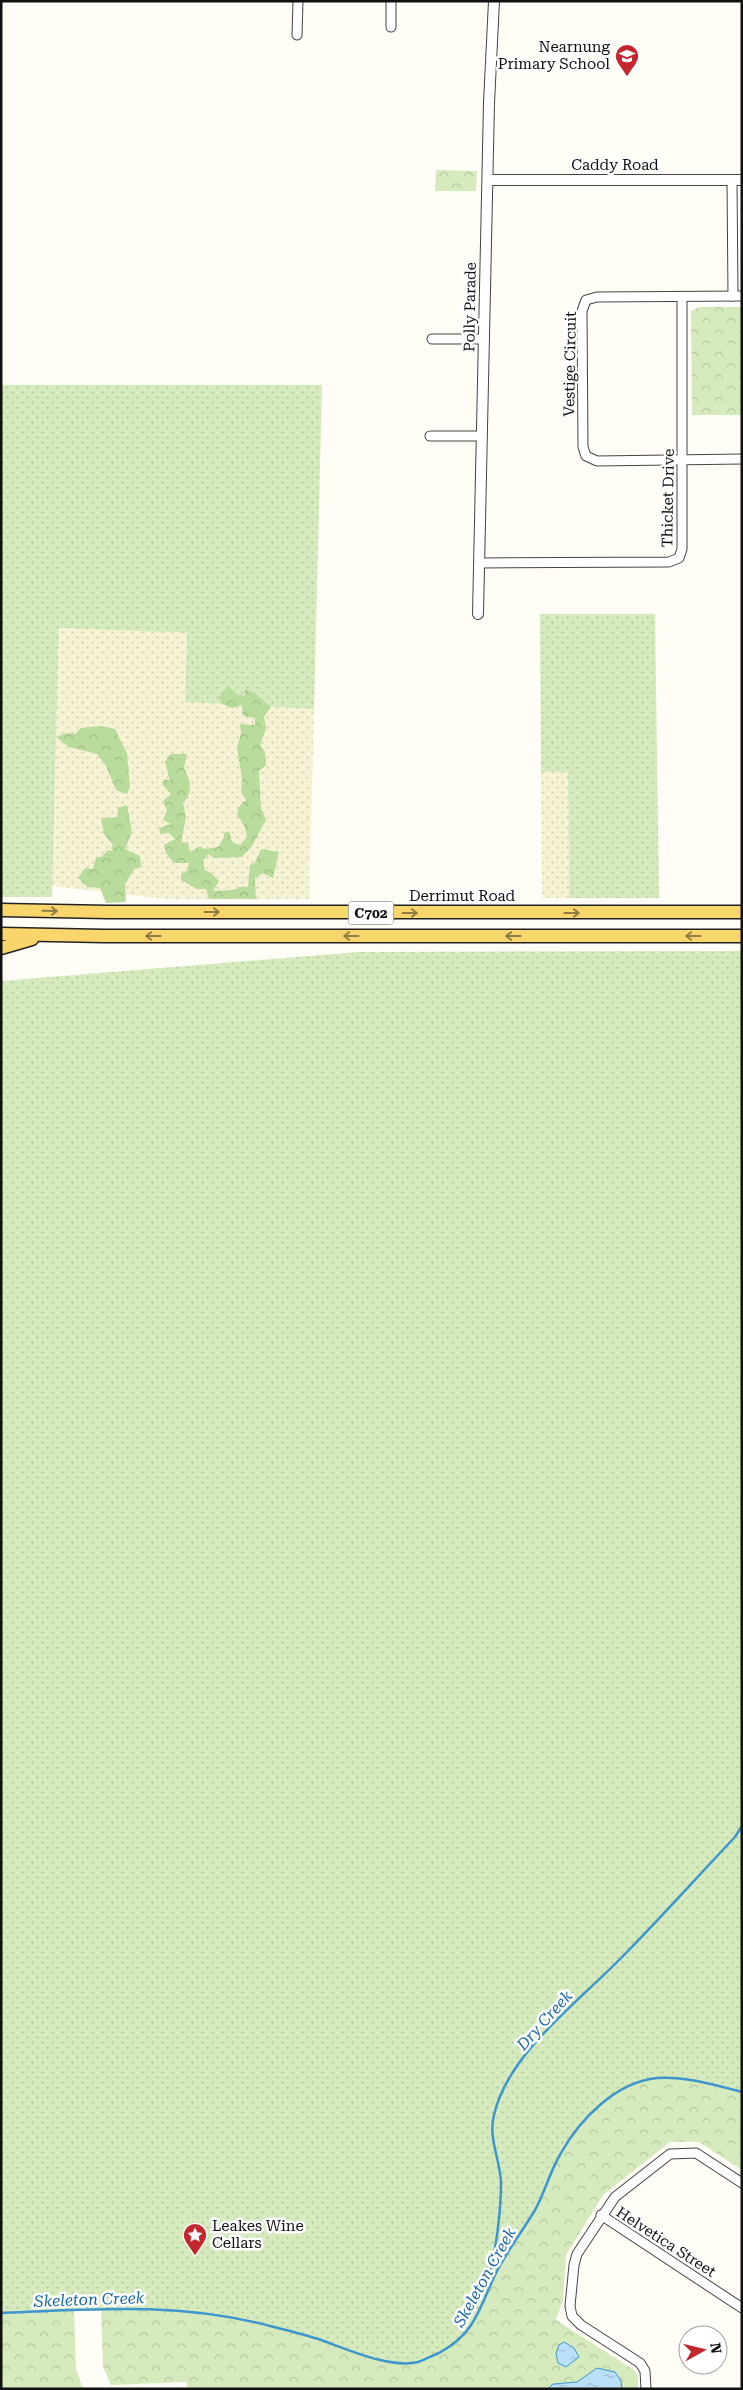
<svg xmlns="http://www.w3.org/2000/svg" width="743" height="2390" font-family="'Roboto Serif',serif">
  <defs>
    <pattern id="farmland-dots" width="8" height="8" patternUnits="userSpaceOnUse" patternTransform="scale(1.25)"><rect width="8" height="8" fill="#f6f3d4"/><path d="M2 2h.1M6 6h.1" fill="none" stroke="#d2cfb5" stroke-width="1.8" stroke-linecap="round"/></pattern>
    <pattern id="grass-dots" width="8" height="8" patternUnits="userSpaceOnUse" patternTransform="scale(1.25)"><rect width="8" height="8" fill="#d5ebbd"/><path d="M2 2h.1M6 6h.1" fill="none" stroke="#b6c8a1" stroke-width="1.8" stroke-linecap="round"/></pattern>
    <pattern id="forest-crowns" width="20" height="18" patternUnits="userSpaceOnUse" patternTransform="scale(1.25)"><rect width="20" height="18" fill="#b9dc9c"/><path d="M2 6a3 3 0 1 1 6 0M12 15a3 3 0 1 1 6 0" fill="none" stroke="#9ebc85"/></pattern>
    <pattern id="park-crowns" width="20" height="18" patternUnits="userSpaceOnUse" patternTransform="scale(1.25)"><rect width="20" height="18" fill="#d5ebbd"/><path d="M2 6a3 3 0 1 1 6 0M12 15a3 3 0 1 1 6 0" fill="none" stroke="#b6c8a1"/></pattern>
    <pattern id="water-ripples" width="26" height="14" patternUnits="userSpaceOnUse" patternTransform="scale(1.25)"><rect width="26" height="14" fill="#b9e0f7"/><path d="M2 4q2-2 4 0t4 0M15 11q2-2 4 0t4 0" fill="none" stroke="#9ebfd3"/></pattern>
  </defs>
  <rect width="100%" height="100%" fill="#fffdf5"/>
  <!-- farmland -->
  <g fill="url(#farmland-dots)">
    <path d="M59 628 187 633 186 702 314 709 309 899H165L52 886Z"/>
    <path d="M541 772H568L569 898H542Z"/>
  </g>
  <!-- grass -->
  <g fill="url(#grass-dots)">
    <path d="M1 385H322L314 709 185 702 187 633 59 628 52 897H1Z"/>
    <path d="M540 614H655L659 898H569L568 772H541Z"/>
    <path d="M742 951V2092L685 2080 560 2154 535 2209 495 2275 481 2309 462 2338 439 2353 417 2363 396 2362 357 2354 318 2339 268 2325 181 2310 136 2307 1 2313V981L359 952Z"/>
  </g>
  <!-- forest -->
  <g fill="url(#forest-crowns)">
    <path d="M228 686 238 695 245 696V689L256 694 271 707 264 716 266 729 260 745 265 752 266 765 259 771 261 808 266 820 252 846 242 857 213 858 209 854 203 860 205 870 211 873 219 881 213 891C219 890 224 891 231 890 240 889 236 886 248 887L250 865 255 863 261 849 279 852 273 878 263 873 255 878 256 899H209L206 889H197L181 880V874L187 871 189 863H174L166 853 164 845 175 839 169 833 160 834 159 828 171 824 163 820 167 810 163 801 171 794 162 784 164 779 170 781 165 762 170 754H187L184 768C191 782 193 791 183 804 189 824 182 824 182 843L188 842 190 852 200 846 204 849 218 847 224 837V833L229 831 232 842 240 845 247 837 244 825 237 815 238 808 246 800 241 792 242 779 237 748 241 733 240 724 255 725V718L243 716 242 705 232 708 222 704 219 697Z"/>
    <path d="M100 726 115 729 127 753 130 787 127 794 116 790 106 766 97 754 69 747 56 737 66 733 75 734 81 728Z"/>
    <path d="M127 805 132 832 125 849 140 856 141 867 134 869 125 885 126 902 106 903 100 888 88 887 78 878 85 868 93 869 96 857H101L108 850 113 851 111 848 113 845 104 834 101 818 117 817 118 808Z"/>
  </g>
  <!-- park -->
  <g fill="url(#park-crowns)">
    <path d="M436 170 477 171 476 191H435Z"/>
    <path d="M699 307H742V415H692L691 311Z"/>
    <path d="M657 2078 685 2080 742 2092V2170L699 2142H670L603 2195 566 2255 563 2300 556 2320 634 2370 638 2377V2389H187V2382L111 2385 103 2367 101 2309 136 2307 181 2310 268 2325 318 2339 357 2354 396 2362H417L439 2353 462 2338 481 2309 495 2275 535 2209 560 2154 576 2130 605 2101 631 2085Z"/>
    <path d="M74 2310 76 2369 83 2389H1V2313Z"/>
  </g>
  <!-- water -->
  <g fill="url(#water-ripples)" stroke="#3f96cf">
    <path d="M564 2342 574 2348 579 2357 566 2367 558 2363 556 2353 559 2345Z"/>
    <path d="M597 2368 615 2372 621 2381 622 2389H547L553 2384 577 2382Z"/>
  </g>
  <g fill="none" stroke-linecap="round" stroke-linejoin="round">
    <!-- stream -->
    <g stroke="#3f96cf" stroke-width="2.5">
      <path d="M488 2284C495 2253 501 2214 501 2182 500 2160 488 2137 494 2115 508 2054 576 2004 618 1961 658 1921 696 1878 735 1837L742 1826"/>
      <path d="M1 2313C94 2309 179 2302 270 2326 286 2330 302 2334 318 2339 345 2348 389 2369 418 2362 424 2360 432 2356 439 2353 475 2334 479 2309 495 2275 506 2252 522 2232 535 2210 545 2192 550 2171 561 2153 580 2119 616 2082 657 2078 685 2076 715 2085 742 2092"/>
    </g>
    <!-- minor casing -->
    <g stroke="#444" stroke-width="11">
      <g id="minor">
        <path d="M391 1V27"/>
        <path d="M297 35 298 1"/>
        <path d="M732 180 733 296"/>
        <path d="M742 296 597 297 586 300 582 311 583 447 586 456 597 461 742 459"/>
        <path d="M432 339H484"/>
        <path d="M430 436H482"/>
        <path d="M479 563 669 562 679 558 682 549V297"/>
        <path d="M601 2215 742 2308"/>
        <path d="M646 2389 645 2371 640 2363 581 2325 572 2316 570 2306 574 2265 577 2254 615 2197 670 2154 696 2153 742 2183"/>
      </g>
    </g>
    <!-- tertiary casing -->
    <g stroke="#444" stroke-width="12">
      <g id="tertiary">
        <path d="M488 180H742"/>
        <path d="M478 614 489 103 494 1"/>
      </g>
    </g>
    <!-- primary casing -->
    <g stroke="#222" stroke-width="15">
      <g id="primary">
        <path d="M1 910 108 912H742"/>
        <path d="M1 934 104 936H742"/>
        <path d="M1 948 32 939"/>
      </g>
    </g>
    <!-- minor -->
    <use href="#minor" stroke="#fff" stroke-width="9"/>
    <!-- tertiary -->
    <use href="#tertiary" stroke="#fff" stroke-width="10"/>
    <!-- primary -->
    <use href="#primary" stroke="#f9d66b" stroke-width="12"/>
  </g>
  <!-- one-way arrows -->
  <defs><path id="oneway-shaft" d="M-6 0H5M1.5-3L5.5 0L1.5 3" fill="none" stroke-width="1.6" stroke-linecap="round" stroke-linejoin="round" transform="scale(1.25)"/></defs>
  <g stroke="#917d42">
    <use href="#oneway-shaft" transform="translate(50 911) rotate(1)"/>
    <use href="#oneway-shaft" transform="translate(212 912)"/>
    <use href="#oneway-shaft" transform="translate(410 913)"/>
    <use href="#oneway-shaft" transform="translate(572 913)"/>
    <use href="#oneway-shaft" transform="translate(153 936) rotate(180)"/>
    <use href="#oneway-shaft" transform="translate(351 936) rotate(180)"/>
    <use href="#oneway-shaft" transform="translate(513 936) rotate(180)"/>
    <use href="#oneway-shaft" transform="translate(693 936) rotate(180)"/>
  </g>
  <!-- icons -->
  <defs>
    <g id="school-pin" transform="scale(1.25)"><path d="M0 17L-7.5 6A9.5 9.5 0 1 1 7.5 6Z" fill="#c4262e" stroke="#fff"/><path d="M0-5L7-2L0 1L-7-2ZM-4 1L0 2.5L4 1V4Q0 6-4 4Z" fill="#fff"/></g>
    <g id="sight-pin" transform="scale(1.25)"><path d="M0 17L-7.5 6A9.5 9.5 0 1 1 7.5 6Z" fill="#c4262e" stroke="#fff"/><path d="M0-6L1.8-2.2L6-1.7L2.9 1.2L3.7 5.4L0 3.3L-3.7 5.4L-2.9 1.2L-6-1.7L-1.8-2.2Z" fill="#fff"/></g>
  </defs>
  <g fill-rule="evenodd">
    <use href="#school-pin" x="627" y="56"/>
    <use href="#sight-pin" x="195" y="2235"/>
  </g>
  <g text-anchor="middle" stroke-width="5" stroke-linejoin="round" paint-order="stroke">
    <!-- shield labels -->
    <rect fill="#fff" stroke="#585858" stroke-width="1" x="348.5" y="901.5" width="45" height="23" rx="4"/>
    <g font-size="14" font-weight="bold" fill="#111">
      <text x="371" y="918">C702</text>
    </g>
    <!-- poi labels -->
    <g font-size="15" fill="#111" stroke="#fff" text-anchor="end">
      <text x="610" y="52">Nearnung<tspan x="610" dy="17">Primary School</tspan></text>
      <text x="212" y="2231" text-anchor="start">Leakes Wine<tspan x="212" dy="17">Cellars</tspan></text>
    </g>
    <!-- street labels -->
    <g font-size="15" fill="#111" stroke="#fff">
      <text x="615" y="170">Caddy Road</text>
      <text transform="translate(470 307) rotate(-89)" y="5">Polly Parade</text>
      <text transform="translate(570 364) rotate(-89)" y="5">Vestige Circuit</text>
      <text transform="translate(668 498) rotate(-89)" y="5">Thicket Drive</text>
      <text x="462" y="901">Derrimut Road</text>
      <text transform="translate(666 2242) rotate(33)" y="5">Helvetica Street</text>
    </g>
    <!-- water labels -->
    <g font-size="16" font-style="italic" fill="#1768a6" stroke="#fff">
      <text transform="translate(544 2020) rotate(-48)" y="6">Dry Creek</text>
      <text transform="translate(484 2277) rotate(-61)" y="6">Skeleton Creek</text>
      <text transform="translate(89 2299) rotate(-2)" y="6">Skeleton Creek</text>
    </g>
  </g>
  <!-- border -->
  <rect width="743" height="2390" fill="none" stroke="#111111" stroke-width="5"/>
  <!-- north arrow -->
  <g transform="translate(703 2350) rotate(82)"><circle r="24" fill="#ffffff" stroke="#a0a0a0"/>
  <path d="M0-4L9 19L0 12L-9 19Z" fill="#c4262e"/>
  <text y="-8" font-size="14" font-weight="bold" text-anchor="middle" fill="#111111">N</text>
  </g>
</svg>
